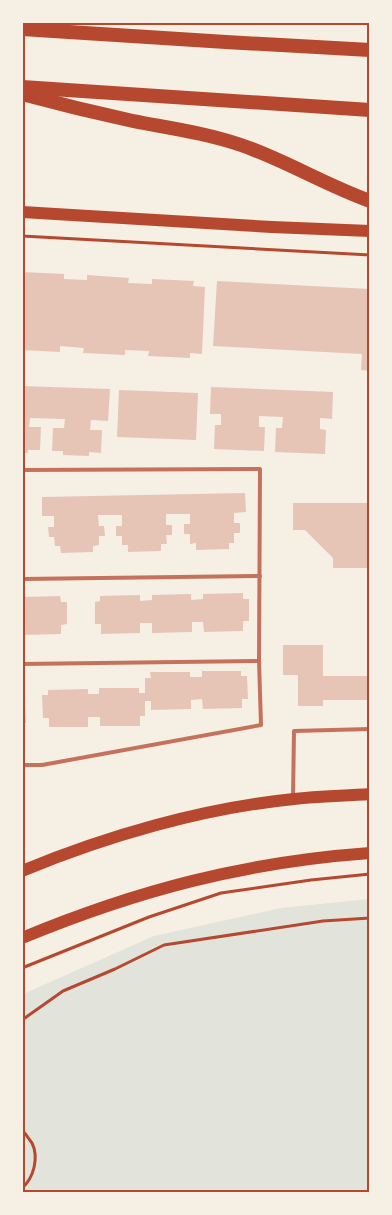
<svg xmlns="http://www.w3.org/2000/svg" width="392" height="1215" font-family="'DM Sans',sans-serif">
  <rect width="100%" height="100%" fill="#f6efe4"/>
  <!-- green -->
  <path fill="#e2e4dc" d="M369 899V1192H23V994L154 936 281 908Z"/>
  <!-- building -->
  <g fill="#e6c5b7">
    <path d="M22 272 64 274V279L87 280V275L129 278 128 283 152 284V279L194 281 193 286 205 287 202 354 190 353V358L148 356 149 351 125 350V355L83 353 84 348 60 346V352L22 350Z"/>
    <path d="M217 281 370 289V371L361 370 362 354 213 346Z"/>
    <path d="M22 386 110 389 108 421 91 420 90 430H102L101 453 89 452V456L63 455V451H52L53 428H64L65 419 30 418 29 427H41L40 450H28V453H22Z"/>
    <path d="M211 387 333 392 332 419 320 418V429L326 430 325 454 275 452 276 428H282L283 417 259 416V427H265L264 451 214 449 215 425H221V414H210Z"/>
    <path d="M119 390 198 393 196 440 117 437Z"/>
    <path d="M245 493 246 512 234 513V523H240V533H234V543H229V549L196 550V543L190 544V534H184V524H190V514H166V525H172V535H166L167 544H161V551L128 552V545H122V536H116V526H122V515H98L99 526H104L105 536H99V545L93 546V552L61 553 60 546H55L54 537H49L48 527H54V516H42V497Z"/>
    <path d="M293 503H370V568H333V558L305 530H293Z"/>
    <path d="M243 593V599H249V621H243V631L204 632 203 622H192V632L152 633V623H140V633L101 634V624H95V602L100 601V596L140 595V601L152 600V595L191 594V600L203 599V594Z"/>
    <path d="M60 596 61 602H67V624L61 625V634L22 635V597Z"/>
    <path d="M283 645H323V676H370V700H323V706H298V675H283Z"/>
    <path d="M202 671H241V676H247L248 699H242V708L203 709 202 699 191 700V709L151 710V701H145V716H140V726H100V717H88V727H49V718H43L42 695H48V690L88 689V694H99V688H139V693H145V678H151L150 672H190V677H202Z"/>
    <path d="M22 701H25L26 723H22Z"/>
  </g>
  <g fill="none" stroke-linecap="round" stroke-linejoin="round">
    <!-- path -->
    <g stroke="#b5482f" stroke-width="3">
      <path d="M22 236 370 255"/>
      <path d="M22 968 149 917 221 893 311 880 370 874"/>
      <path d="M22 1020 63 991 115 969 164 945 323 921 370 918"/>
      <path d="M22 1130C26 1134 29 1139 32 1143 39 1157 34 1178 22 1188"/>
    </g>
    <!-- service -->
    <g stroke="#c5725c" stroke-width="4">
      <path d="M22 470 260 469 259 661 261 725 42 765H22"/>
      <path d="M22 579 260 576"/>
      <path d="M22 664 259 661"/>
      <path d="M293 797 294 731 370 729"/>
    </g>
    <!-- primary -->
    <g stroke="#b5482f" stroke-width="12">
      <path d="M22 212 272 227 370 231"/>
      <path d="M22 871C106 836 203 808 294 799 319 796 344 796 370 794"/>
      <path d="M22 938C138 890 245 862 370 853"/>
    </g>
    <!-- trunk -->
    <g stroke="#b5482f" stroke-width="14">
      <path d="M22 29 226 42 370 50"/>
      <path d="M22 87 370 110"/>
      <path d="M22 94C59 104 96 113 133 121 169 128 206 133 241 145 285 160 325 185 370 201"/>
    </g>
  </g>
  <!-- border -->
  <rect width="392" height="1215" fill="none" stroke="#f6efe4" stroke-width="48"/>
  <rect x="24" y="24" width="344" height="1167" fill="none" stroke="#b5482f" stroke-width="2"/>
</svg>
